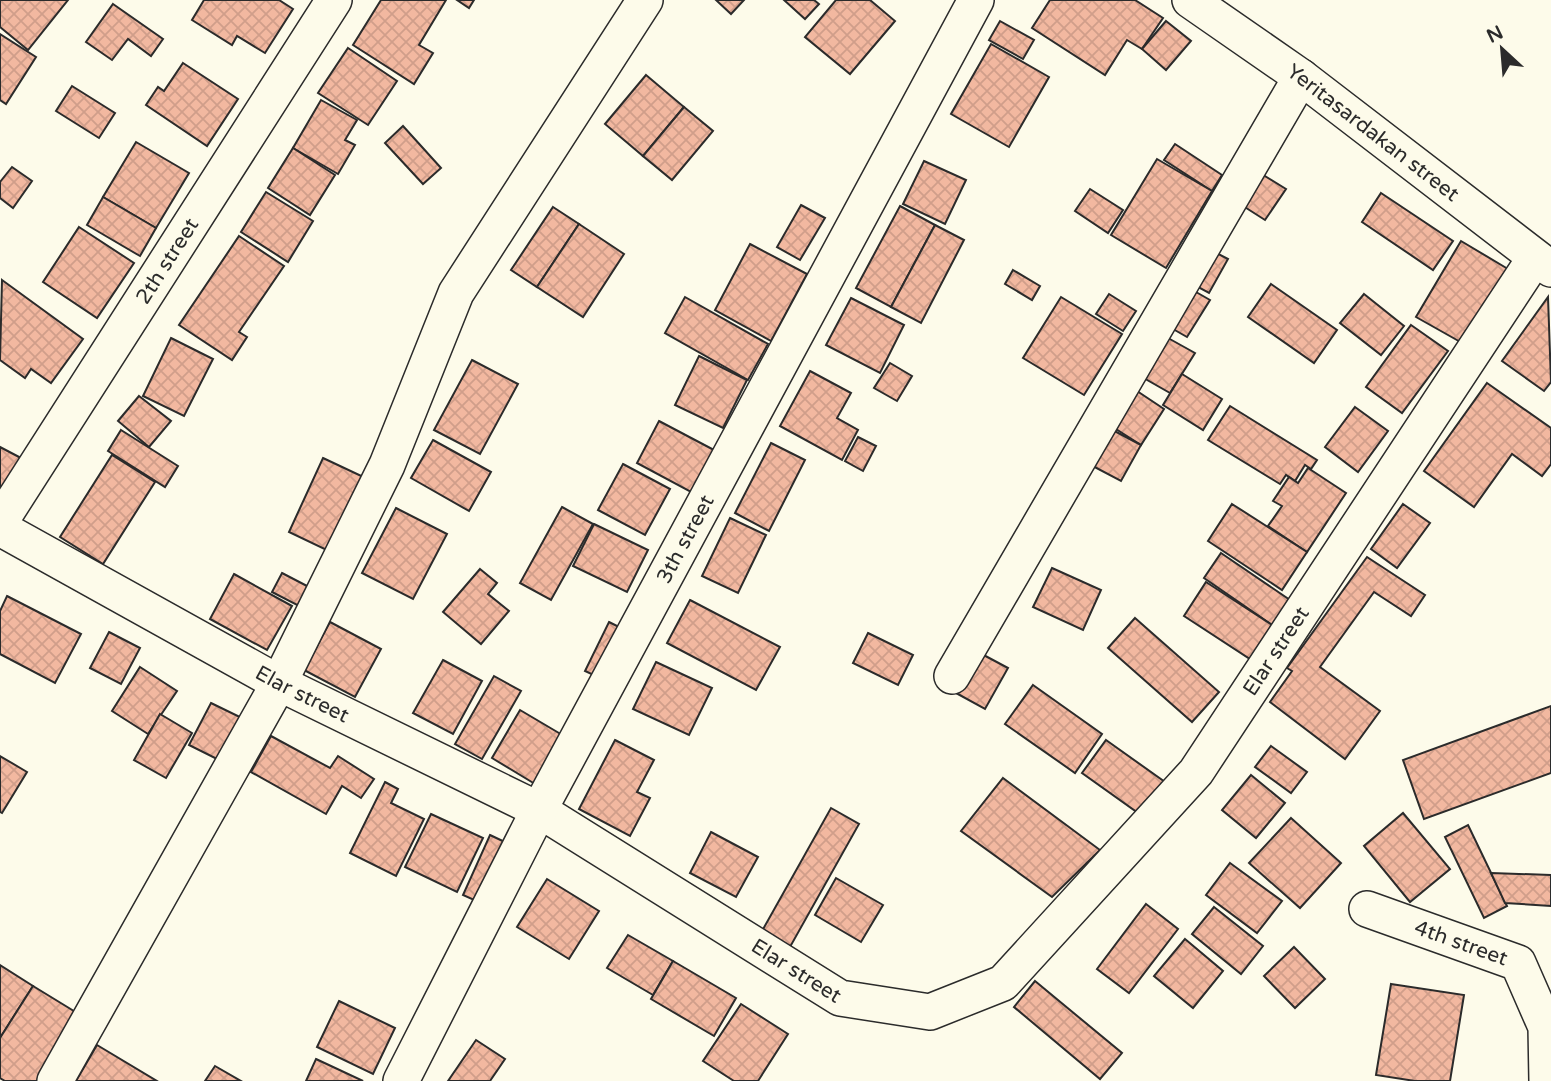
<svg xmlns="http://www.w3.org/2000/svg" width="1551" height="1081" font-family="'Varela Round',sans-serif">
  <defs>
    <pattern id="building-cross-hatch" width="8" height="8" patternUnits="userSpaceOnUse" patternTransform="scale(1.75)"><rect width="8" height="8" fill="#f2b8a0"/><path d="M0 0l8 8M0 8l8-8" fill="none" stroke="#d09e8a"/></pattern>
  </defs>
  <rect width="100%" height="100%" fill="#fdfbea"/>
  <!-- building -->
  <g fill="url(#building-cross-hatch)" stroke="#2b2b2b" stroke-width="2">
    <path d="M0 0H68L28 50 0 27Z"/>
    <path d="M204 0H279L293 9 265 53 237 36 232 45 192 20Z"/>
    <path d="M381 0H446L419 45 433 53 414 84 353 45Z"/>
    <path d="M457 0H474L469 8Z"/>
    <path d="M716 0H744L731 14Z"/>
    <path d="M784 0H814L819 4 805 19Z"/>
    <path d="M836 0H870L895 21 850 74 805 37Z"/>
    <path d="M1050 0H1135L1163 18 1142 49 1127 40 1105 75 1032 28Z"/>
    <path d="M113 4 163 39 151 56 128 39 112 60 86 42Z"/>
    <path d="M1000 21 1034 40 1023 59 989 40Z"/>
    <path d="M1166 21 1191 41 1166 70 1142 49Z"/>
    <path d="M0 34 36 57 6 104 0 100Z"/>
    <path d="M991 44 1049 77 1009 147 951 114Z"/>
    <path d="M348 48 397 81 368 125 318 93Z"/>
    <path d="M183 63 238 99 207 146 146 105 158 87 164 91Z"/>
    <path d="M646 75 684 107 643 156 605 124Z"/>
    <path d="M72 86 115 113 99 138 56 111Z"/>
    <path d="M321 100 357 120 345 140 355 145 338 174 293 148Z"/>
    <path d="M684 107 713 131 672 180 643 156Z"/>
    <path d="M403 126 441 168 423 184 385 143Z"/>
    <path d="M136 142 189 173 156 228 103 197Z"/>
    <path d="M1175 144 1222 175 1212 191 1164 160Z"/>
    <path d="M293 148 335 175 310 215 268 188Z"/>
    <path d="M1157 159 1212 191 1166 268 1111 235Z"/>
    <path d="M924 161 966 180 945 224 903 204Z"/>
    <path d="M12 167 32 181 13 208 0 198V182Z"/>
    <path d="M1260 173 1286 189 1265 220 1240 204Z"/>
    <path d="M1090 189 1123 210 1108 233 1075 211Z"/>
    <path d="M266 192 313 221 288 262 241 232Z"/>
    <path d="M1381 193 1453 241 1433 270 1362 222Z"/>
    <path d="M103 197 156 228 140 256 87 225Z"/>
    <path d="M801 205 825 218 800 260 777 247Z"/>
    <path d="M900 206 935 225 891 307 856 288Z"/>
    <path d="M553 207 579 224 537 287 511 270Z"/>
    <path d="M579 224 624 254 583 317 537 287Z"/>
    <path d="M935 225 964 240 921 323 891 307Z"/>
    <path d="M79 227 134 263 97 318 43 282Z"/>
    <path d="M239 236 284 266 239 332 247 337 232 360 179 325Z"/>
    <path d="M1461 241 1508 269 1464 344 1416 317Z"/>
    <path d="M750 244 807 274 771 341 715 310Z"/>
    <path d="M1205 247 1228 259 1209 293 1187 281Z"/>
    <path d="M1013 270 1040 286 1032 300 1005 284Z"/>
    <path d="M2 280 83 339 51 383 31 369 25 378 0 360Z"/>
    <path d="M1271 284 1337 330 1314 363 1248 317Z"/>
    <path d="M1196 292 1210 300 1187 337 1173 329Z"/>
    <path d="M1109 294 1136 311 1123 331 1096 314Z"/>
    <path d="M1364 294 1404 326 1381 355 1340 323Z"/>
    <path d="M685 297 768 344 748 380 665 333Z"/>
    <path d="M1061 297 1122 334 1084 395 1023 358Z"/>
    <path d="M1548 297 1551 382 1544 391 1502 361Z"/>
    <path d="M851 298 904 325 880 373 826 345Z"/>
    <path d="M1411 325 1448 351 1402 413 1366 387Z"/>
    <path d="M171 338 213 359 184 416 143 396Z"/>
    <path d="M1168 338 1195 353 1170 393 1135 373Z"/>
    <path d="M699 356 747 380 723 428 675 405Z"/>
    <path d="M472 360 518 384 480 454 434 430Z"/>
    <path d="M890 363 912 376 897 401 874 388Z"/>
    <path d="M810 371 851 393 837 418 858 430 842 460 780 426Z"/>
    <path d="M1182 374 1222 399 1203 430 1163 405Z"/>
    <path d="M1487 383 1551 428V464L1542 476 1512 454 1474 507 1424 471Z"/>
    <path d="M1128 385 1164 409 1141 445 1105 422Z"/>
    <path d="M139 396 171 421 149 447 118 421Z"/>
    <path d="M1230 406 1317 460 1311 469 1305 465 1295 481 1286 475 1280 484 1208 440Z"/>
    <path d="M1355 407 1388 431 1358 472 1325 447Z"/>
    <path d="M659 421 714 450 691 492 637 463Z"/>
    <path d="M1107 427 1141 445 1121 481 1087 463Z"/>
    <path d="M121 430 178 466 165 487 108 451Z"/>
    <path d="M858 437 876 446 863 471 845 461Z"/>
    <path d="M433 440 491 472 469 511 411 478Z"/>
    <path d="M771 443 805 460 769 531 735 513Z"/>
    <path d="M0 447 21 458 0 495Z"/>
    <path d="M112 455 155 482 103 564 60 537Z"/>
    <path d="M323 458 372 481 337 555 289 532Z"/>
    <path d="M623 464 670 489 645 535 598 510Z"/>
    <path d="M1308 468 1346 493 1307 552 1268 526 1282 506 1273 501 1289 477 1298 483Z"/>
    <path d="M1232 504 1307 552 1282 590 1208 541Z"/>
    <path d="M1403 504 1430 523 1397 568 1371 549Z"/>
    <path d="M562 507 593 524 551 600 520 583Z"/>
    <path d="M396 508 447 534 413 599 362 573Z"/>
    <path d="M730 518 766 535 738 593 702 576Z"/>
    <path d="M594 524 648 550 627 592 573 566Z"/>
    <path d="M1221 553 1290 600 1272 625 1204 578Z"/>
    <path d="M1367 557 1425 595 1411 616 1374 592 1320 667 1380 711 1345 759 1270 702 1292 671 1287 668Z"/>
    <path d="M1052 568 1101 590 1083 630 1033 607Z"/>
    <path d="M480 569 497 583 488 594 509 611 481 644 443 612Z"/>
    <path d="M282 573 309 587 299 606 272 592Z"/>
    <path d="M234 574 292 606 267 650 210 619Z"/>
    <path d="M1206 582 1272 625 1250 659 1184 616Z"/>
    <path d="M7 596 81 634 55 683 0 654V611Z"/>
    <path d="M690 600 780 647 756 690 667 643Z"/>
    <path d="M1135 618 1219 692 1192 722 1108 648Z"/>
    <path d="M330 622 381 649 355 697 304 670Z"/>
    <path d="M609 622 625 630 600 678 585 671Z"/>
    <path d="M109 632 140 648 121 684 90 668Z"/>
    <path d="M868 633 913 655 898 685 853 663Z"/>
    <path d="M978 652 1008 668 985 709 956 693Z"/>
    <path d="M443 660 482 681 453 734 413 713Z"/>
    <path d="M656 662 712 688 689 735 633 709Z"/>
    <path d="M140 667 177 691 148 734 112 711Z"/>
    <path d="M494 676 521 691 482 759 455 744Z"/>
    <path d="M1033 685 1102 734 1075 773 1005 724Z"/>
    <path d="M211 703 246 720 225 763 189 745Z"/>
    <path d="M1551 706V773L1424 819 1403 760Z"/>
    <path d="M520 710 564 736 535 784 492 758Z"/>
    <path d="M160 714 192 733 166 778 134 760Z"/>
    <path d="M271 736 330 768 338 756 374 779 361 798 342 786 326 814 251 772Z"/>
    <path d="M615 740 654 760 637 792 650 798 630 836 579 809Z"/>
    <path d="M1106 740 1165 782 1141 815 1082 773Z"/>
    <path d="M1271 746 1307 772 1291 793 1255 767Z"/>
    <path d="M0 756 27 772 2 813 0 812Z"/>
    <path d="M1251 775 1285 803 1256 838 1222 810Z"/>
    <path d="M1003 778 1100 850 1052 897 961 831Z"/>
    <path d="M385 782 398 789 391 803 424 819 396 876 350 853Z"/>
    <path d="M831 808 859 824 790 947 762 931Z"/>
    <path d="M1403 813 1450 869 1410 902 1364 846Z"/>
    <path d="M431 814 483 838 457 892 405 867Z"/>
    <path d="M1291 818 1341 863 1300 908 1249 863Z"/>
    <path d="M1468 825 1507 906 1484 918 1445 837Z"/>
    <path d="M711 832 758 857 736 897 690 873Z"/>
    <path d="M490 835 509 844 483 904 463 895Z"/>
    <path d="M1230 863 1282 901 1257 933 1206 895Z"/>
    <path d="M1491 873 1551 875V906L1505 903Z"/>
    <path d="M836 878 883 905 861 942 815 915Z"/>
    <path d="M547 879 599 911 569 959 517 927Z"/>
    <path d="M1146 904 1178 929 1129 993 1097 969Z"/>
    <path d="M1214 907 1263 946 1241 974 1192 934Z"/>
    <path d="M628 935 673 961 653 995 607 968Z"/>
    <path d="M1185 939 1223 971 1193 1008 1154 976Z"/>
    <path d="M1294 947 1325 979 1295 1008 1264 976Z"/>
    <path d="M673 961 736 998 714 1036 651 999Z"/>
    <path d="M0 965 33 986 0 1038Z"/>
    <path d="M1035 981 1122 1053 1100 1079 1014 1007Z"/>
    <path d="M1391 984 1464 995 1450 1081H1415L1376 1075Z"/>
    <path d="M33 986 82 1016 40 1081H5L0 1078V1038Z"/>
    <path d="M339 1001 395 1028 373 1074 317 1047Z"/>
    <path d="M741 1004 788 1034 758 1081H734L703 1061Z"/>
    <path d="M476 1040 505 1059 490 1081H448Z"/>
    <path d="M97 1045 157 1081H76Z"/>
    <path d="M316 1059 363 1081H306Z"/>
    <path d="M215 1066 241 1081H205Z"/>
  </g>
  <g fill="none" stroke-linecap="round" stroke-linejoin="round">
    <!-- minor casing -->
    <g stroke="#2b2b2b" stroke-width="38">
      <g id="minor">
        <path id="s1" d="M1190 0 1301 77 1551 269"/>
        <path id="s2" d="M0 522 334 0"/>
        <path id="s3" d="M0 528 279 683 539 810 840 998 930 1012 1003 983 1196 772 1535 258"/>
        <path d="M952 676 1301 77"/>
        <path id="s4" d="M1367 909 1518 963 1546 1027 1547 1081"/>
        <path d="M55 1081 279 683 387 465 456 293 645 0"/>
        <path id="s5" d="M401 1081 539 810 976 0"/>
      </g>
    </g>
    <!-- minor -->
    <use href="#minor" stroke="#fdfbea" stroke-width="35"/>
  </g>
  <g text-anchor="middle" stroke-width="5" stroke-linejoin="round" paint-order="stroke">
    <!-- street labels -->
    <g font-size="21" fill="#2b2b2b" stroke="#fdfbea">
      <text dy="7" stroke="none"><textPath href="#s1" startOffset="226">Yeritasardakan street</textPath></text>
      <text dy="7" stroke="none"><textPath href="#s2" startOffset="310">2th street</textPath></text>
      <text dy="7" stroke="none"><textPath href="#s5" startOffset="612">3th street</textPath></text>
      <text dy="7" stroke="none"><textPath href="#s3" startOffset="1564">Elar street</textPath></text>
      <text dy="7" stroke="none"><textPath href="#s3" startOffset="345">Elar street</textPath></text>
      <text dy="7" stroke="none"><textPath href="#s4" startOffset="100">4th street</textPath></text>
      <text dy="7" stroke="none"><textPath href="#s3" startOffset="912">Elar street</textPath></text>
    </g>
  </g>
  <!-- north arrow -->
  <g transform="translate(1502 49) rotate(334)" stroke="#fdfbea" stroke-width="5" paint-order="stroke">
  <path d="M0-5L12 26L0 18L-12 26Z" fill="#2b2b2b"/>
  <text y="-10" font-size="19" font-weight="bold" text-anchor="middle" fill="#2b2b2b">N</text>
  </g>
</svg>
